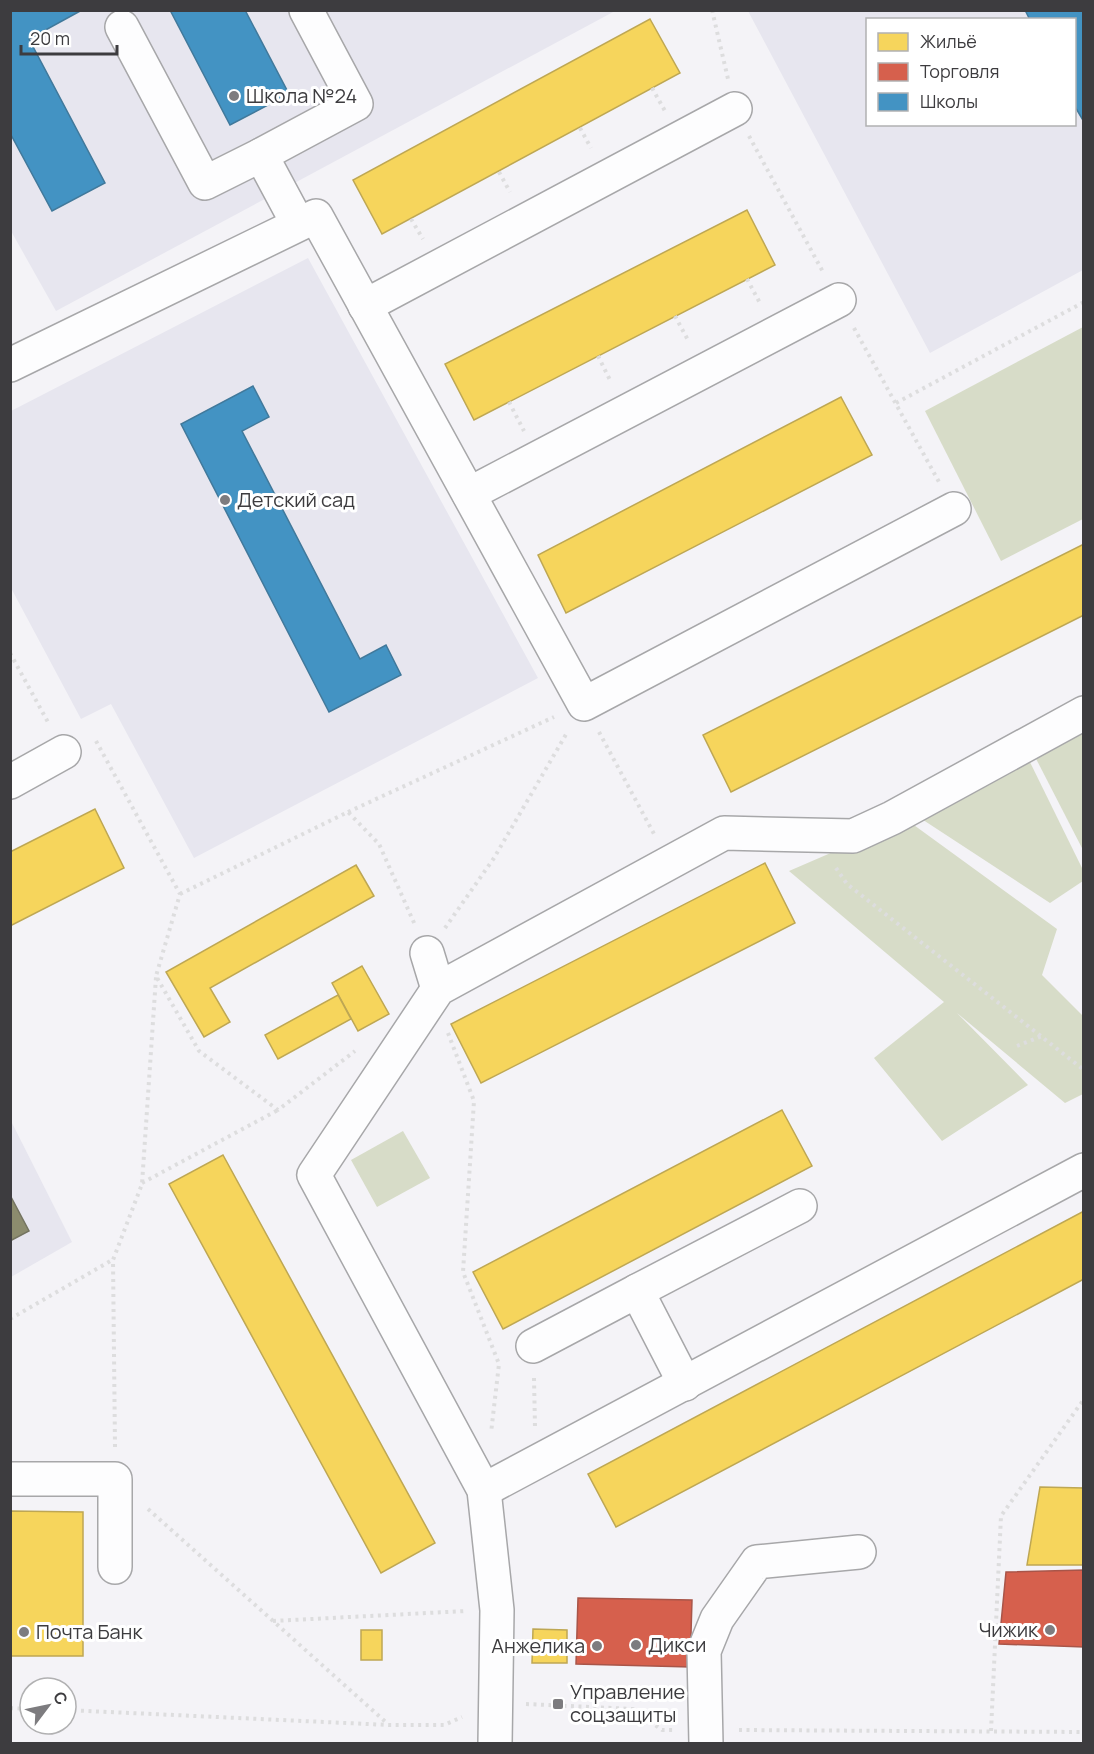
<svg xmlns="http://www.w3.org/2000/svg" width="1094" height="1754" font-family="Manrope,sans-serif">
  <rect width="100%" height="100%" fill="#f4f3f7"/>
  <!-- built -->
  <g fill="#e7e6ef" fill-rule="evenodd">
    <path d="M10 11H615L56 311 11 231Z"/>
    <path d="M748 11H1083V270L930 353ZM868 20H1074V124H868Z"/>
    <path d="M308 258 538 678 194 858 111 704 81 719 11 588V411Z"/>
    <path d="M10 1119 72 1242 11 1277H10Z"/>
  </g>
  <!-- green -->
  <g fill="#d7dcc8">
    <path d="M1083 327V519L1001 561 925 411Z"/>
    <path d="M1083 718V850L1030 747Z"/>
    <path d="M1025 752 1083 870V881L1050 903 914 814Z"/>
    <path d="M907 820 1057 929 1042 975 1083 1016V1094L1065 1103 957 1013 1028 1085 942 1141 874 1058 944 1002 789 871Z"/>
    <path d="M403 1131 430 1178 377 1207 351 1160Z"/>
  </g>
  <!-- homes -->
  <g fill="#f6d55c" stroke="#bea753" stroke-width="1.5">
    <path d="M650 19 680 73 382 234 353 180Z"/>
    <path d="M747 210 775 265 474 420 445 364Z"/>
    <path d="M841 397 872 455 566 613 538 555Z"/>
    <path d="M1084 544V615L731 792 703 735Z"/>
    <path d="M95 809 124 868 10 926V852Z"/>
    <path d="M765 863 795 923 481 1083 451 1024Z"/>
    <path d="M356 865 374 896 210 988 230 1022 204 1037 166 972Z"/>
    <path d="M362 966 389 1014 358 1031 332 983Z"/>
    <path d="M338 995 351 1019 278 1059 265 1035Z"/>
    <path d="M782 1110 812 1166 503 1329 473 1272Z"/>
    <path d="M223 1155 435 1543 381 1573 169 1184Z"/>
    <path d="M1084 1211V1279L616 1527 588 1474Z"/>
    <path d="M1040 1487 1084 1488V1565H1027Z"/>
    <path d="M10 1511 83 1512V1656H10Z"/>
    <path d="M533 1629 567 1630V1663H532Z"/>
    <rect x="361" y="1630" width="21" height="30"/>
  </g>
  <!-- shops -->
  <g fill="#d6604d" stroke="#a85549" stroke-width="1.5">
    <path d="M1084 1570V1647L999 1644 1006 1572Z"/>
    <path d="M578 1598 692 1600 690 1667 576 1664Z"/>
  </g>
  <!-- schools -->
  <g fill="#4393c3" stroke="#41799b" stroke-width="1.5">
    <path d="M10 10H82L29 39 105 183 52 211 10 133Z"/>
    <path d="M170 10H245L289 94 230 125Z"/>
    <path d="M1025 10H1084V122L1074 105V20H1030Z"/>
    <path d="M253 386 269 417 242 431 360 659 386 645 401 675 329 712 181 424Z"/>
  </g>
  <!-- industry -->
  <path fill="#8c8c6e" stroke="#747460" stroke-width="1.5" d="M10 1195 29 1231 10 1241Z"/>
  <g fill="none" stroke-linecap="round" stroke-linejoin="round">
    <!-- minor casing -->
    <g stroke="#a7a7a9" stroke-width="36">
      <g id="minor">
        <path d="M122 27 205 183 261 155 298 224"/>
        <path d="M261 155 356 104 306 10"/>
        <path d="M365 306 735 109"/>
        <path d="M10 365 316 216 584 704 954 509"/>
        <path d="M469 494 839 300"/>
        <path d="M10 782 64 752"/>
        <path d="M427 953 438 989"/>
        <path d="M637 1291 800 1206"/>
        <path d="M533 1346 637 1291 685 1384"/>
        <path d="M10 1479H115V1567"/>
        <path d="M484 1490 1084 1170"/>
        <path d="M495 1744 497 1610 484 1490 314 1175 438 989 724 833 853 836 892 818 1084 713"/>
        <path d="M706 1744 704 1651 717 1619 757 1562 859 1552"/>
      </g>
    </g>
    <!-- path -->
    <g stroke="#ddddde" stroke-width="4" stroke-dasharray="3 4.5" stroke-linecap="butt">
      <path d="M712 10 728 79"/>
      <path d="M652 88 665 111"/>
      <path d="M580 128 591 148"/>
      <path d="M749 136 823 272"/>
      <path d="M499 172 510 192"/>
      <path d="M411 219 423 239"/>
      <path d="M747 279 761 305"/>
      <path d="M675 316 689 342"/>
      <path d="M854 328 939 482"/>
      <path d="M598 356 611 382"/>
      <path d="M509 402 524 431"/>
      <path d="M896 403 1084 302"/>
      <path d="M10 653 49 724"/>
      <path d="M599 732 654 834"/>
      <path d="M96 741 180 894 156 976 199 1051 278 1110 355 1051"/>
      <path d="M348 812 554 717"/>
      <path d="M836 868 847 884 1084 1070"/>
      <path d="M180 894 348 812 379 844 415 925"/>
      <path d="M445 928 494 858 568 731"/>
      <path d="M448 1033 474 1101 463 1272 499 1364 491 1433"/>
      <path d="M1017 1046 1042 1036"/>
      <path d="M142 1183 278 1110"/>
      <path d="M10 1319 112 1260"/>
      <path d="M534 1378 535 1427"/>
      <path d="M115 1447 113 1260 142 1184 156 977"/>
      <path d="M148 1509 388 1724"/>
      <path d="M273 1621 466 1611"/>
      <path d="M526 1704 633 1709 662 1730H674"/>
      <path d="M10 1708 30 1709"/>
      <path d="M66 1710 389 1725H444L462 1717"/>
      <path d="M739 1730 1084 1732"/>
      <path d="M991 1731 1001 1516 1084 1399"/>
    </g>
    <!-- minor -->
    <use href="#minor" stroke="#fdfdfe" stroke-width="33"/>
  </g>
  <!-- markers -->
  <g fill="#7d7c7f" stroke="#fff" stroke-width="2">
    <circle cx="234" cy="96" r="6"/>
    <circle cx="225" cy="500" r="6"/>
    <circle cx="1050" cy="1630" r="6"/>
    <circle cx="24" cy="1632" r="6"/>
    <circle cx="636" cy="1645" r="6"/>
    <circle cx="597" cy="1646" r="6"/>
    <rect x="552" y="1698" width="12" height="12" rx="3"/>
  </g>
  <g text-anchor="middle" stroke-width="6" stroke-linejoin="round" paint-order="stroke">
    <!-- poi labels -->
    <g font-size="20" fill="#3d3c3f" stroke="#fff" text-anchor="start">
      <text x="246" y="103">Школа №24</text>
      <text x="237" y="507">Детский сад</text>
      <text x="1038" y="1637" text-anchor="end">Чижик</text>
      <text x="36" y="1639">Почта Банк</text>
      <text x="648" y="1652">Дикси</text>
      <text x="585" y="1653" text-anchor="end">Анжелика</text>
      <text x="570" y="1699">Управление<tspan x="570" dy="23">соцзащиты</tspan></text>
    </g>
  </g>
  <!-- border -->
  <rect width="1094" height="1754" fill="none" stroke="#3d3c3f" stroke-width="24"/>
  <!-- legend -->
  <rect x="866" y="18" width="210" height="108" fill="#ffffff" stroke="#b1b1b2" stroke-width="1.5"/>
  <rect x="878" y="33" width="30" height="18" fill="#f6d55c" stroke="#b1b1b2" stroke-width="1.5"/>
  <text x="920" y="48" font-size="18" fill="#3d3c3f">Жильё</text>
  <rect x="878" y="63" width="30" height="18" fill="#d6604d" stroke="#b1b1b2" stroke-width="1.5"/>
  <text x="920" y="78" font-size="18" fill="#3d3c3f">Торговля</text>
  <rect x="878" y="93" width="30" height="18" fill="#4393c3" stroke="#b1b1b2" stroke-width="1.5"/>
  <text x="920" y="108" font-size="18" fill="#3d3c3f">Школы</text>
  <!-- north arrow -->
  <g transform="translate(48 1706) rotate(58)"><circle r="28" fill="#ffffff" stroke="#b1b1b2" stroke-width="1.5"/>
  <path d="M0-4.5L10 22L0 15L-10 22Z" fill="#7d7c7f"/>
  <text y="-9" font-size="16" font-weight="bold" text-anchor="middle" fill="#3d3c3f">С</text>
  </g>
  <!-- scale -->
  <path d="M21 45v9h96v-9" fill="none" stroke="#3d3c3f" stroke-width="3"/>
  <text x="30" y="45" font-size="18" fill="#3d3c3f" stroke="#ffffff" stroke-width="4.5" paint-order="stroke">20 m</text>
</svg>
